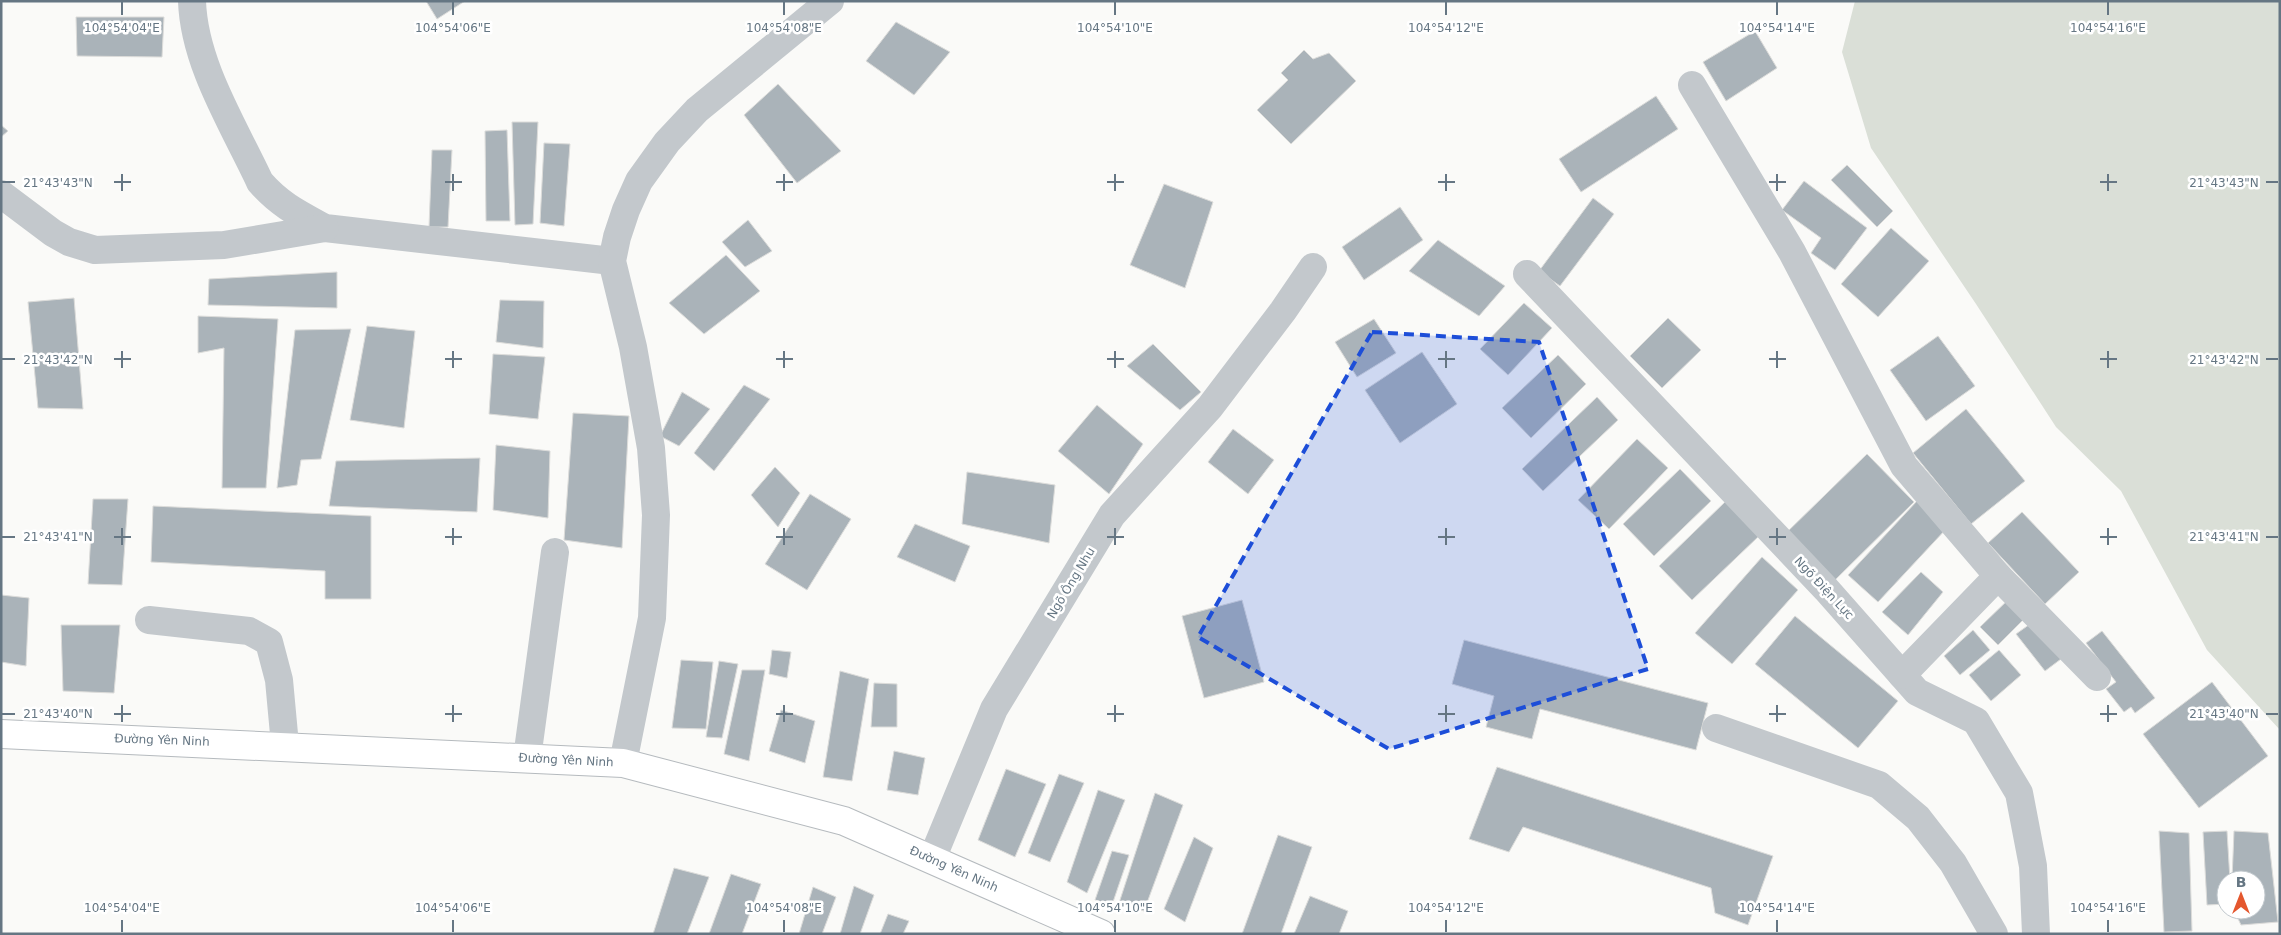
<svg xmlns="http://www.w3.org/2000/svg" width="2281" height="935" font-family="'DejaVu Sans',sans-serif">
  <rect width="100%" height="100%" fill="#fafaf8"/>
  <!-- green -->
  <path fill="#dadfd7" d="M1855 1H2280V730L2207 650 2121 491 2056 427 1976 304 1871 148 1842 52Z"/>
  <!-- building -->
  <g fill="#aab3b9" stroke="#dcdcda">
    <path d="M426 1H465L437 19Z"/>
    <path d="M76 17H164L162 57 77 56Z"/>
    <path d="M896 22 950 52 914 95 866 61Z"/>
    <path d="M1755 31 1777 68 1726 101 1703 62Z"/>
    <path d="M1304 50 1313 59 1329 53 1356 81 1291 144 1257 110 1288 80 1281 73Z"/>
    <path d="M778 84 841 151 797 183 744 115Z"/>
    <path d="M1656 96 1678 129 1581 192 1559 159Z"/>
    <path d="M512 122H538L533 224 515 225Z"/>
    <path d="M1 125 8 131 1 137Z"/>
    <path d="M507 130 510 221H486L485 131Z"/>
    <path d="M544 143 570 144 564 226 540 223Z"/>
    <path d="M432 150H452L448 227H429Z"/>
    <path d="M1847 165 1893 211 1877 227 1831 180Z"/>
    <path d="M1804 181 1867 228 1835 270 1811 253 1821 238 1782 210Z"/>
    <path d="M1164 184 1213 202 1185 288 1130 265Z"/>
    <path d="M1593 198 1614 214 1560 286 1539 271Z"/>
    <path d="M1400 207 1423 240 1364 280 1342 247Z"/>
    <path d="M748 220 772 251 745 267 722 242Z"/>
    <path d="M1891 228 1929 261 1878 317 1841 284Z"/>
    <path d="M1438 240 1505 286 1479 316 1409 271Z"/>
    <path d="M726 255 760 291 704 334 669 303Z"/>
    <path d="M337 272V308L208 305 209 279Z"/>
    <path d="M74 298 83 409 38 408 28 302Z"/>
    <path d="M500 300 544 301 543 348 496 342Z"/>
    <path d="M1524 303 1552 328 1508 375 1480 349Z"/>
    <path d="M198 316 278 319 266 488H222L224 348 198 353Z"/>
    <path d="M1668 318 1701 350 1662 388 1630 356Z"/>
    <path d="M1374 319 1396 353 1357 377 1335 342Z"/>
    <path d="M367 326 415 331 404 428 350 420Z"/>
    <path d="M351 329 321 459 301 460 297 485 277 488 295 330Z"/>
    <path d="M1938 336 1975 386 1926 421 1890 370Z"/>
    <path d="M1153 344 1201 392 1180 410 1127 366Z"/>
    <path d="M1422 352 1457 404 1400 443 1365 390Z"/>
    <path d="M493 354 545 357 538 419 489 414Z"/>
    <path d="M1558 355 1586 384 1531 438 1502 408Z"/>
    <path d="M744 385 770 399 714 471 694 453Z"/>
    <path d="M682 392 710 409 679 446 660 436Z"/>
    <path d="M1597 397 1618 420 1543 491 1522 469Z"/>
    <path d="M1097 405 1143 444 1109 494 1058 451Z"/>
    <path d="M1966 409 2025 481 1971 524 1913 453Z"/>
    <path d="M573 413 629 416 622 548 564 540Z"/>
    <path d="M1233 429 1274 460 1248 494 1208 462Z"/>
    <path d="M1637 439 1668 468 1609 529 1578 500Z"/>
    <path d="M496 445 550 451 548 518 493 510Z"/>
    <path d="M1867 454 1914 502 1832 583 1784 535Z"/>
    <path d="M480 458 477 512 329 506 336 461Z"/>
    <path d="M775 467 800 493 778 527 751 495Z"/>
    <path d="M1680 469 1711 501 1654 556 1623 524Z"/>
    <path d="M967 472 1055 485 1049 543 962 524Z"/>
    <path d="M810 494 851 519 807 590 765 564Z"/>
    <path d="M93 499H128L122 585 88 584Z"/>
    <path d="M1726 501 1759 536 1692 600 1659 566Z"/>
    <path d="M1917 501 1947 528 1878 602 1848 575Z"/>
    <path d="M153 506 371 516V599H325V571L151 562Z"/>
    <path d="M2022 512 2079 572 2045 604 1988 543Z"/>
    <path d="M915 524 970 546 955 582 897 557Z"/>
    <path d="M1762 557 1798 590 1732 664 1695 633Z"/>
    <path d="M1921 572 1943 592 1908 635 1882 612Z"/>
    <path d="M1 595 29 598 26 666 1 662Z"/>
    <path d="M2012 596 2029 614 1998 645 1980 627Z"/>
    <path d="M1242 600 1264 682 1204 698 1182 616Z"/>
    <path d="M1795 616 1898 701 1858 748 1755 664Z"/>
    <path d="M2037 619 2065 656 2045 671 2016 634Z"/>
    <path d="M61 625H120L114 693 63 691Z"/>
    <path d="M1973 630 1990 650 1960 675 1944 656Z"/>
    <path d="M2102 631 2155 698 2135 713 2131 707 2124 712 2106 689 2116 682 2086 643Z"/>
    <path d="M1464 640 1708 703 1696 750 1540 709 1532 739 1486 727 1494 696 1452 684Z"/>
    <path d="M772 650 791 652 787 678 769 674Z"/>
    <path d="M1999 650 2021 675 1991 701 1969 675Z"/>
    <path d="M681 660 713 662 706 729 672 728Z"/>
    <path d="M719 661 738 664 722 738 706 737Z"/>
    <path d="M742 670H765L749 761 724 754Z"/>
    <path d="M840 671 869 679 852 781 823 777Z"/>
    <path d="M2212 682 2268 756 2199 808 2143 734Z"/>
    <path d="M874 683 897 684V727H871Z"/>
    <path d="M781 710 815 721 805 763 769 751Z"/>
    <path d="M894 751 925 758 918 795 887 790Z"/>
    <path d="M1497 767 1773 856 1748 925 1715 913 1711 888 1523 827 1509 852 1469 839Z"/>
    <path d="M1006 769 1046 784 1015 857 978 840Z"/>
    <path d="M1059 774 1084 783 1050 862 1028 853Z"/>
    <path d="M1098 790 1125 800 1087 893 1067 882Z"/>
    <path d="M1155 793 1183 805 1144 911 1119 903Z"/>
    <path d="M2159 831 2189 833 2192 931 2164 932Z"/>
    <path d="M2227 831 2230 880H2226V904L2207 905 2203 832Z"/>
    <path d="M2234 831 2268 833 2278 922 2241 925 2234 910H2256V880H2232Z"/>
    <path d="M1278 835 1312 847 1281 934H1242Z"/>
    <path d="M1194 837 1213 848 1185 922 1164 909Z"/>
    <path d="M1112 851 1129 855 1112 905 1095 900Z"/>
    <path d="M674 868 709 877 687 934H653Z"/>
    <path d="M731 874 761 884 742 934H709Z"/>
    <path d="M854 886 874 895 860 934H840Z"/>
    <path d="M813 887 836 897 822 934H799Z"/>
    <path d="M1310 896 1348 911 1339 934H1294Z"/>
    <path d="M888 914 909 921 903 934H880Z"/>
  </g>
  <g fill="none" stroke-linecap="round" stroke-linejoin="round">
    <!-- major casing -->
    <g stroke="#b5babe" stroke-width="30">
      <path id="major" d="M1 734 623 763 844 821 1101 934"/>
    </g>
    <!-- minor -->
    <g stroke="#c3c8cc" stroke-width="28">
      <path d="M192 1C194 64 234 126 260 182 280 205 299 214 325 228L612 261"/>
      <path d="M1692 85 1792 252 1904 466 1998 576 2097 677"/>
      <path d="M1 194 53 233 69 242 95 250 224 245 325 228"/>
      <path d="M1527 274 1826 589 1917 692 1976 721 2019 793 2033 866 2036 934"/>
      <path d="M149 620 249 631 269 642 279 680 285 745"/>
      <path d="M1902 675 1998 576"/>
      <path d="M1716 728 1879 785 1918 818 1953 863 1994 934"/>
      <path d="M527 758 555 552"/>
      <path d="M623 763 652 618 656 515 651 448 633 347 612 261 617 237 626 210 639 181 667 142 697 110 830 1"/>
      <path d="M932 859 994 709 1112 515 1210 407 1283 311 1313 267"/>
    </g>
    <!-- major -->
    <use href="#major" stroke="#fff" stroke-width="28"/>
  </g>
  <!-- marked area -->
  <path fill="#1d4ed8" fill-opacity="0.2" stroke="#1d4ed8" stroke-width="4" stroke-dasharray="10 6" stroke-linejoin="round" d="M1372 332 1539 342 1648 669 1389 749 1198 637Z"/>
  <!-- ticks -->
  <path fill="none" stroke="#657683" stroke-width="2" d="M122 2V15M453 2V15M784 2V15M1115 2V15M1446 2V15M1777 2V15M2108 2V15M122 174V191M453 174V191M784 174V191M1115 174V191M1446 174V191M1777 174V191M2108 174V191M2 182H15M114 182H131M445 182H462M776 182H793M1107 182H1124M1438 182H1455M1769 182H1786M2100 182H2117M2266 182H2278M122 351V368M453 351V368M784 351V368M1115 351V368M1446 351V368M1777 351V368M2108 351V368M2 359H15M114 359H131M445 359H462M776 359H793M1107 359H1124M1438 359H1455M1769 359H1786M2100 359H2117M2266 359H2278M122 528V545M453 528V545M784 528V545M1115 528V545M1446 528V545M1777 528V545M2108 528V545M2 537H15M114 537H131M445 537H462M776 537H793M1107 537H1124M1438 537H1455M1769 537H1786M2100 537H2117M2266 537H2278M122 705V722M453 705V722M784 705V722M1115 705V722M1446 705V722M1777 705V722M2108 705V722M2 714H15M114 714H131M445 714H462M776 714H793M1107 714H1124M1438 714H1455M1769 714H1786M2100 714H2117M2266 714H2278M122 920V932M453 920V932M784 920V932M1115 920V932M1446 920V932M1777 920V932M2108 920V932"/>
  <g text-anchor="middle" stroke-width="5" stroke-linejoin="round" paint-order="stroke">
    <!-- street labels -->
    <g font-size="12" fill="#657683" stroke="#fff">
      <text transform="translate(1071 583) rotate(-59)" y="4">Ngõ Ông Nhu</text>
      <text transform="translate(1824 588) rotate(47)" y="4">Ngõ Điện Lực</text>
      <text transform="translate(162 740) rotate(2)" y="4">Đường Yên Ninh</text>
      <text transform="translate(566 760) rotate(3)" y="4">Đường Yên Ninh</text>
      <text transform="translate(954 869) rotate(24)" y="4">Đường Yên Ninh</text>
    </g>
  </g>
  <g font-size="12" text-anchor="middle" fill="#657683" stroke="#fff" stroke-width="5" stroke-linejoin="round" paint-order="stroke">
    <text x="122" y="32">104°54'04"E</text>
    <text x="453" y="32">104°54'06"E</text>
    <text x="784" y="32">104°54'08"E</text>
    <text x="1115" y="32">104°54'10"E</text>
    <text x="1446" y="32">104°54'12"E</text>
    <text x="1777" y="32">104°54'14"E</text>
    <text x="2108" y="32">104°54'16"E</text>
    <text x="58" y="187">21°43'43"N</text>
    <text x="2224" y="187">21°43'43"N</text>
    <text x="58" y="364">21°43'42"N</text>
    <text x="2224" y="364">21°43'42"N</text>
    <text x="58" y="541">21°43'41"N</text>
    <text x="2224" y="541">21°43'41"N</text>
    <text x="58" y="718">21°43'40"N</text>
    <text x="2224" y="718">21°43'40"N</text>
    <text x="122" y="912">104°54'04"E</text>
    <text x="453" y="912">104°54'06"E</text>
    <text x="784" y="912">104°54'08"E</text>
    <text x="1115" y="912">104°54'10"E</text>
    <text x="1446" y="912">104°54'12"E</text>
    <text x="1777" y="912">104°54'14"E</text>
    <text x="2108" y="912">104°54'16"E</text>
  </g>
  <!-- border -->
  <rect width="2281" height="935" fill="none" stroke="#657683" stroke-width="5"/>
  <!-- north arrow -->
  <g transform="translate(2241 895)"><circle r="24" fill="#ffffff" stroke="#c1c8cd"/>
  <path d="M0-4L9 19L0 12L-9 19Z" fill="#e4572e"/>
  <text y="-8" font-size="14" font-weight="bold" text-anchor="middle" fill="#657683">B</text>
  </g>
</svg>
